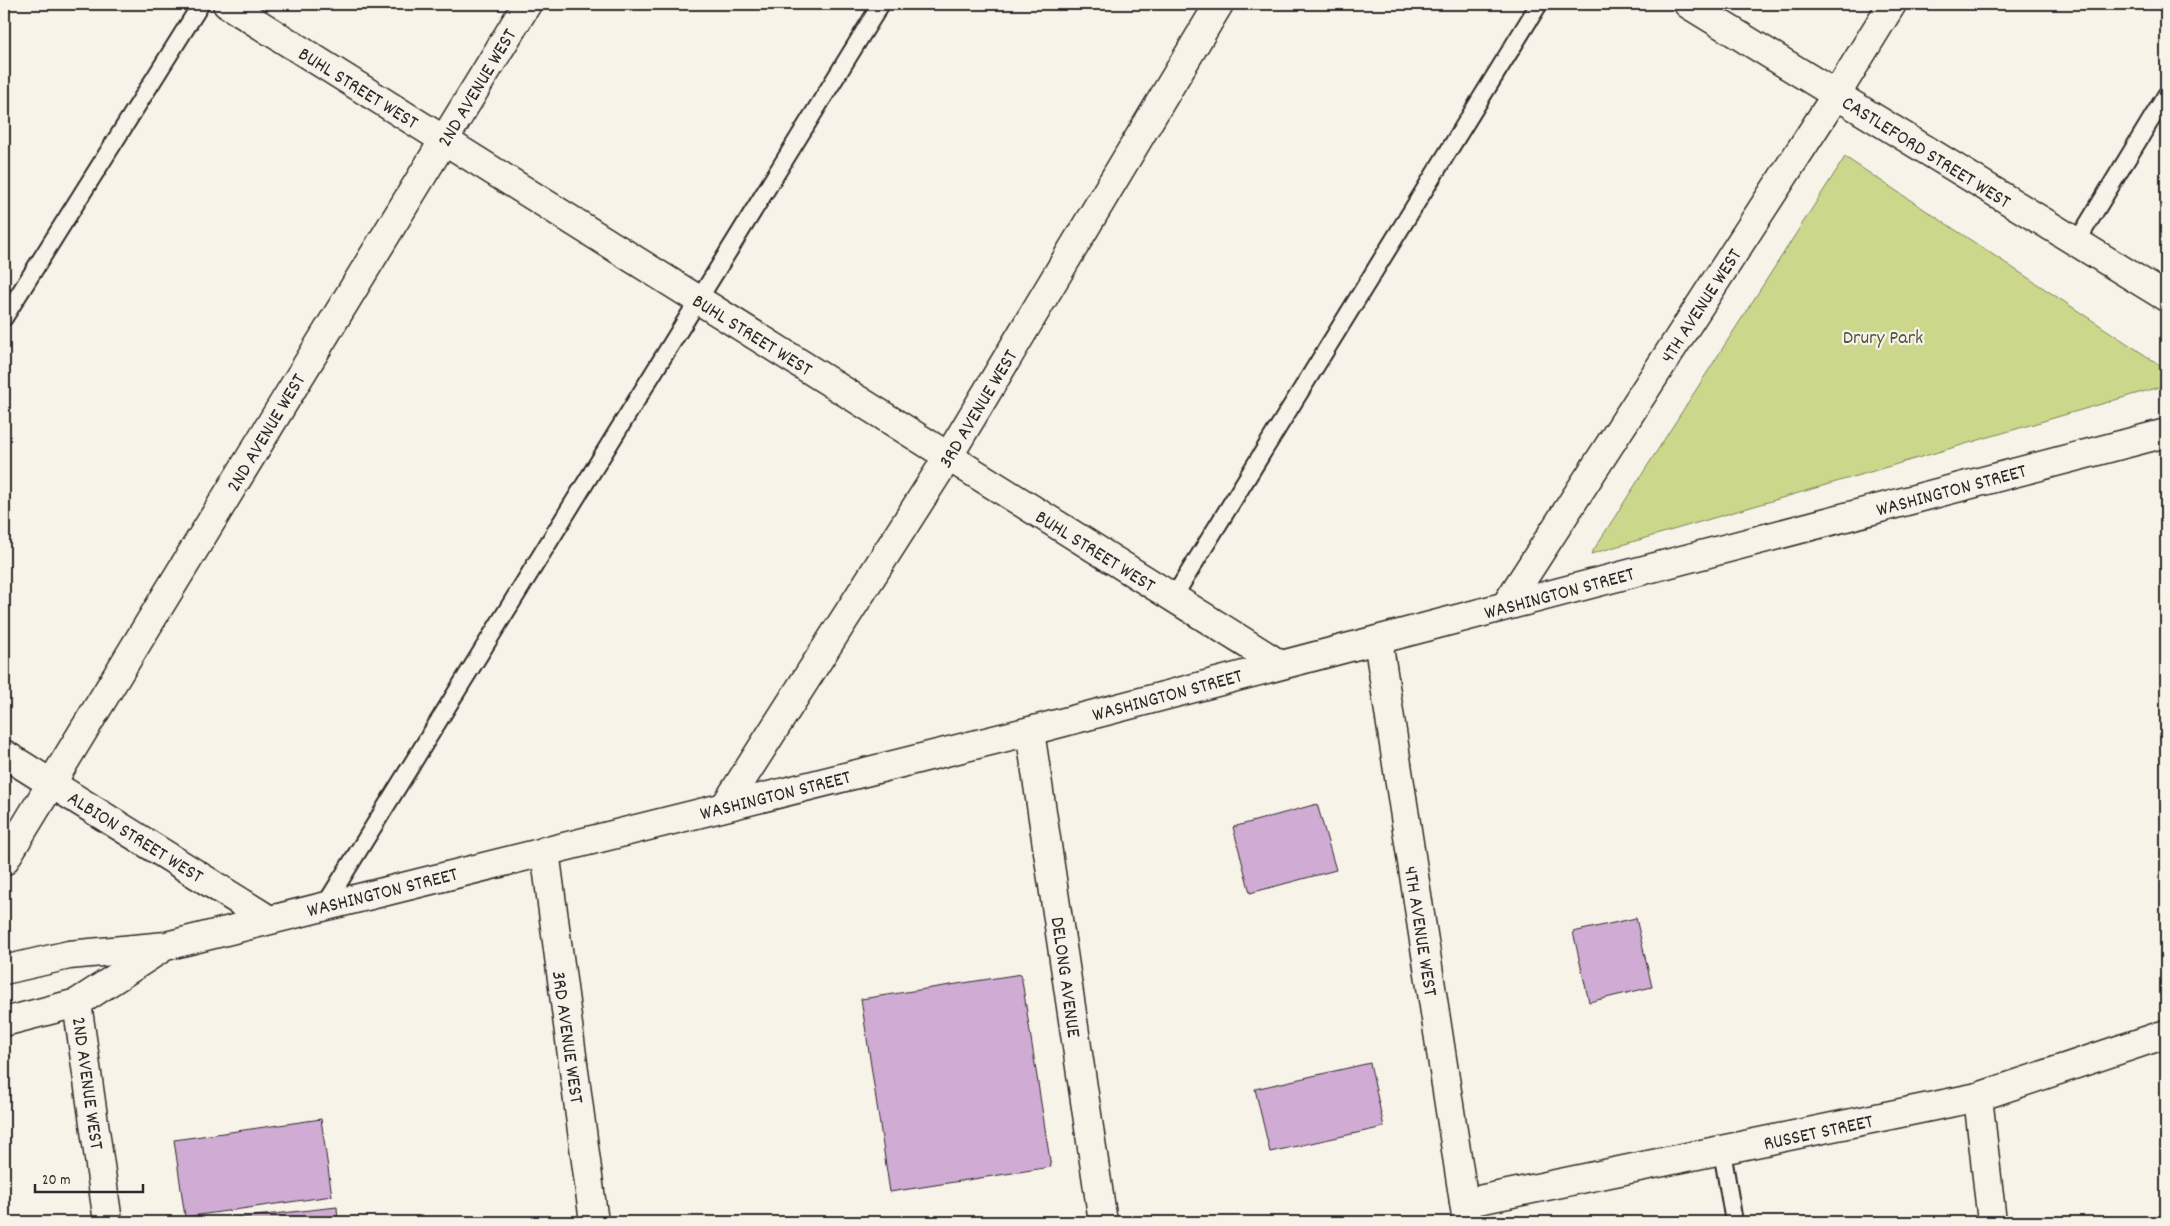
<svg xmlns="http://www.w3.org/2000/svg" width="2170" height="1226" font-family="Dekko,sans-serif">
  <rect width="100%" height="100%" fill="#f7f3e8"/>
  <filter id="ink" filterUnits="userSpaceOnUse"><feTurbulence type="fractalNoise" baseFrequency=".02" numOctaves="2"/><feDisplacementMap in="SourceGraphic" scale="10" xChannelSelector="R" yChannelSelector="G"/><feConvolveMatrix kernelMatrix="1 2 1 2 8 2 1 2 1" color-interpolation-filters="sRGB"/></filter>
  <g filter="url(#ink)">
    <!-- green -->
    <path fill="#cbd88b" stroke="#7b825b" d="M1845 157 2166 369V385L1591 554Z"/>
    <!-- building -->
    <g fill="#d0abd3" stroke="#2b2b2b">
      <path d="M1317 804 1336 870 1250 893 1233 827Z"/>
      <path d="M1636 918 1652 987 1589 1002 1573 932Z"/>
      <path d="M1021 974 1051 1167 890 1192 861 999Z"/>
      <path d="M1370 1063 1384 1127 1270 1152 1255 1089Z"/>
      <path d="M321 1119 332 1196 185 1217 174 1140Z"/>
      <path d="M337 1207 338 1222H201Z"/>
    </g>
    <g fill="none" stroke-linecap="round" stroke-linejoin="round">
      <!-- lane casing -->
      <g stroke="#2b2b2b" stroke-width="20">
        <g id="lane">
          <path d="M2076 243 2166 95"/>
          <path d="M4 318 201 4"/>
          <path d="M1173 598 1539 4"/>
          <path d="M325 905 881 4"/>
          <path d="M1722 1151 1734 1222"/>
        </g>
      </g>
      <!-- street casing -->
      <g stroke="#2b2b2b" stroke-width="31">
        <g id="street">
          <path d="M227 4 1279 664"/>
          <path d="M1688 4 2166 297"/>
          <path d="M1506 605 1836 95 1892 4"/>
          <path d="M1378 640 1467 1222"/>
          <path d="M1030 731 1103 1222"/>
          <path d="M4 754 268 919"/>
          <path d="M725 806 948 457 1219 4"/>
          <path d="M545 851 594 1222"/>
          <path d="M77 1003 108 1222"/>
          <path d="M1978 1097 1992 1222"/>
          <path d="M1464 1203 1978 1097 2166 1034"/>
        </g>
      </g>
      <!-- secondary casing -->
      <g stroke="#2b2b2b" stroke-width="31">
        <g id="secondary">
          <path d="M4 970 69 955 166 946 1030 731 2166 433"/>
          <path d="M4 1022 77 1003 162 948"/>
        </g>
      </g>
      <!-- primary casing -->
      <g stroke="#2b2b2b" stroke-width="31">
        <path id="primary" d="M4 861 527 4"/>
      </g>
      <!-- lane -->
      <use href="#lane" stroke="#f7f3e8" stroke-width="16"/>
      <!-- street -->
      <use href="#street" stroke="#f7f3e8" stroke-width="28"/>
      <!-- secondary -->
      <use href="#secondary" stroke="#f7f3e8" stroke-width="28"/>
      <!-- primary -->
      <use href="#primary" stroke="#f7f3e8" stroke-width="28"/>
    </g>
  </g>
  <g text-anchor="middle" stroke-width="4.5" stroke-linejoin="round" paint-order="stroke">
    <!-- street labels -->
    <g font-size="20" fill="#2b2b2b" stroke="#f7f3e8">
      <text transform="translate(359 87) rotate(32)" y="7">BUHL STREET WEST</text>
      <text transform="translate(476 87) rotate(-59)" y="7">2ND AVENUE WEST</text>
      <text transform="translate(1927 151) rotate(32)" y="7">CASTLEFORD STREET WEST</text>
      <text transform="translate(1700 305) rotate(-57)" y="7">4TH AVENUE WEST</text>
      <text transform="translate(753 334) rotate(32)" y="7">BUHL STREET WEST</text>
      <text transform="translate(977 408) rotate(-59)" y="7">3RD AVENUE WEST</text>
      <text transform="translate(265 432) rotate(-59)" y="7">2ND AVENUE WEST</text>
      <text transform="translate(1951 489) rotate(-15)" y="7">WASHINGTON STREET</text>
      <text transform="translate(1096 550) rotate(32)" y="7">BUHL STREET WEST</text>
      <text transform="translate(1559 592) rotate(-15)" y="7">WASHINGTON STREET</text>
      <text transform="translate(1167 694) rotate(-15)" y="7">WASHINGTON STREET</text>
      <text transform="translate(775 794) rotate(-14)" y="7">WASHINGTON STREET</text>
      <text transform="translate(136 836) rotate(32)" y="7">ALBION STREET WEST</text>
      <text transform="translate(382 891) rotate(-14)" y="7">WASHINGTON STREET</text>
      <text transform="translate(1422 931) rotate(81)" y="7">4TH AVENUE WEST</text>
      <text transform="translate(1067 977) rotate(82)" y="7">DELONG AVENUE</text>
      <text transform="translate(569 1037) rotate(82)" y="7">3RD AVENUE WEST</text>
      <text transform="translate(89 1083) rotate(82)" y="7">2ND AVENUE WEST</text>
      <text transform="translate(1818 1131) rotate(-12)" y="7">RUSSET STREET</text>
    </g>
    <!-- park labels -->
    <g font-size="20" fill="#535643" stroke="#f7f3e8">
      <text x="1883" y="343">Drury Park</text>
    </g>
  </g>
  <!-- margin -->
  <rect width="2170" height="1226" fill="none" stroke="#f7f3e8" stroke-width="20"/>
  <rect x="10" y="10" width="2150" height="1206" fill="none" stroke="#2b2b2b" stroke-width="2" filter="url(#ink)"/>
  <!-- scale -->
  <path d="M35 1184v8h108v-8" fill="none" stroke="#2b2b2b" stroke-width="2.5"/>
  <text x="42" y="1184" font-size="15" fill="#2b2b2b" stroke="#f7f3e8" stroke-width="4" paint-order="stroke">20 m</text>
</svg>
